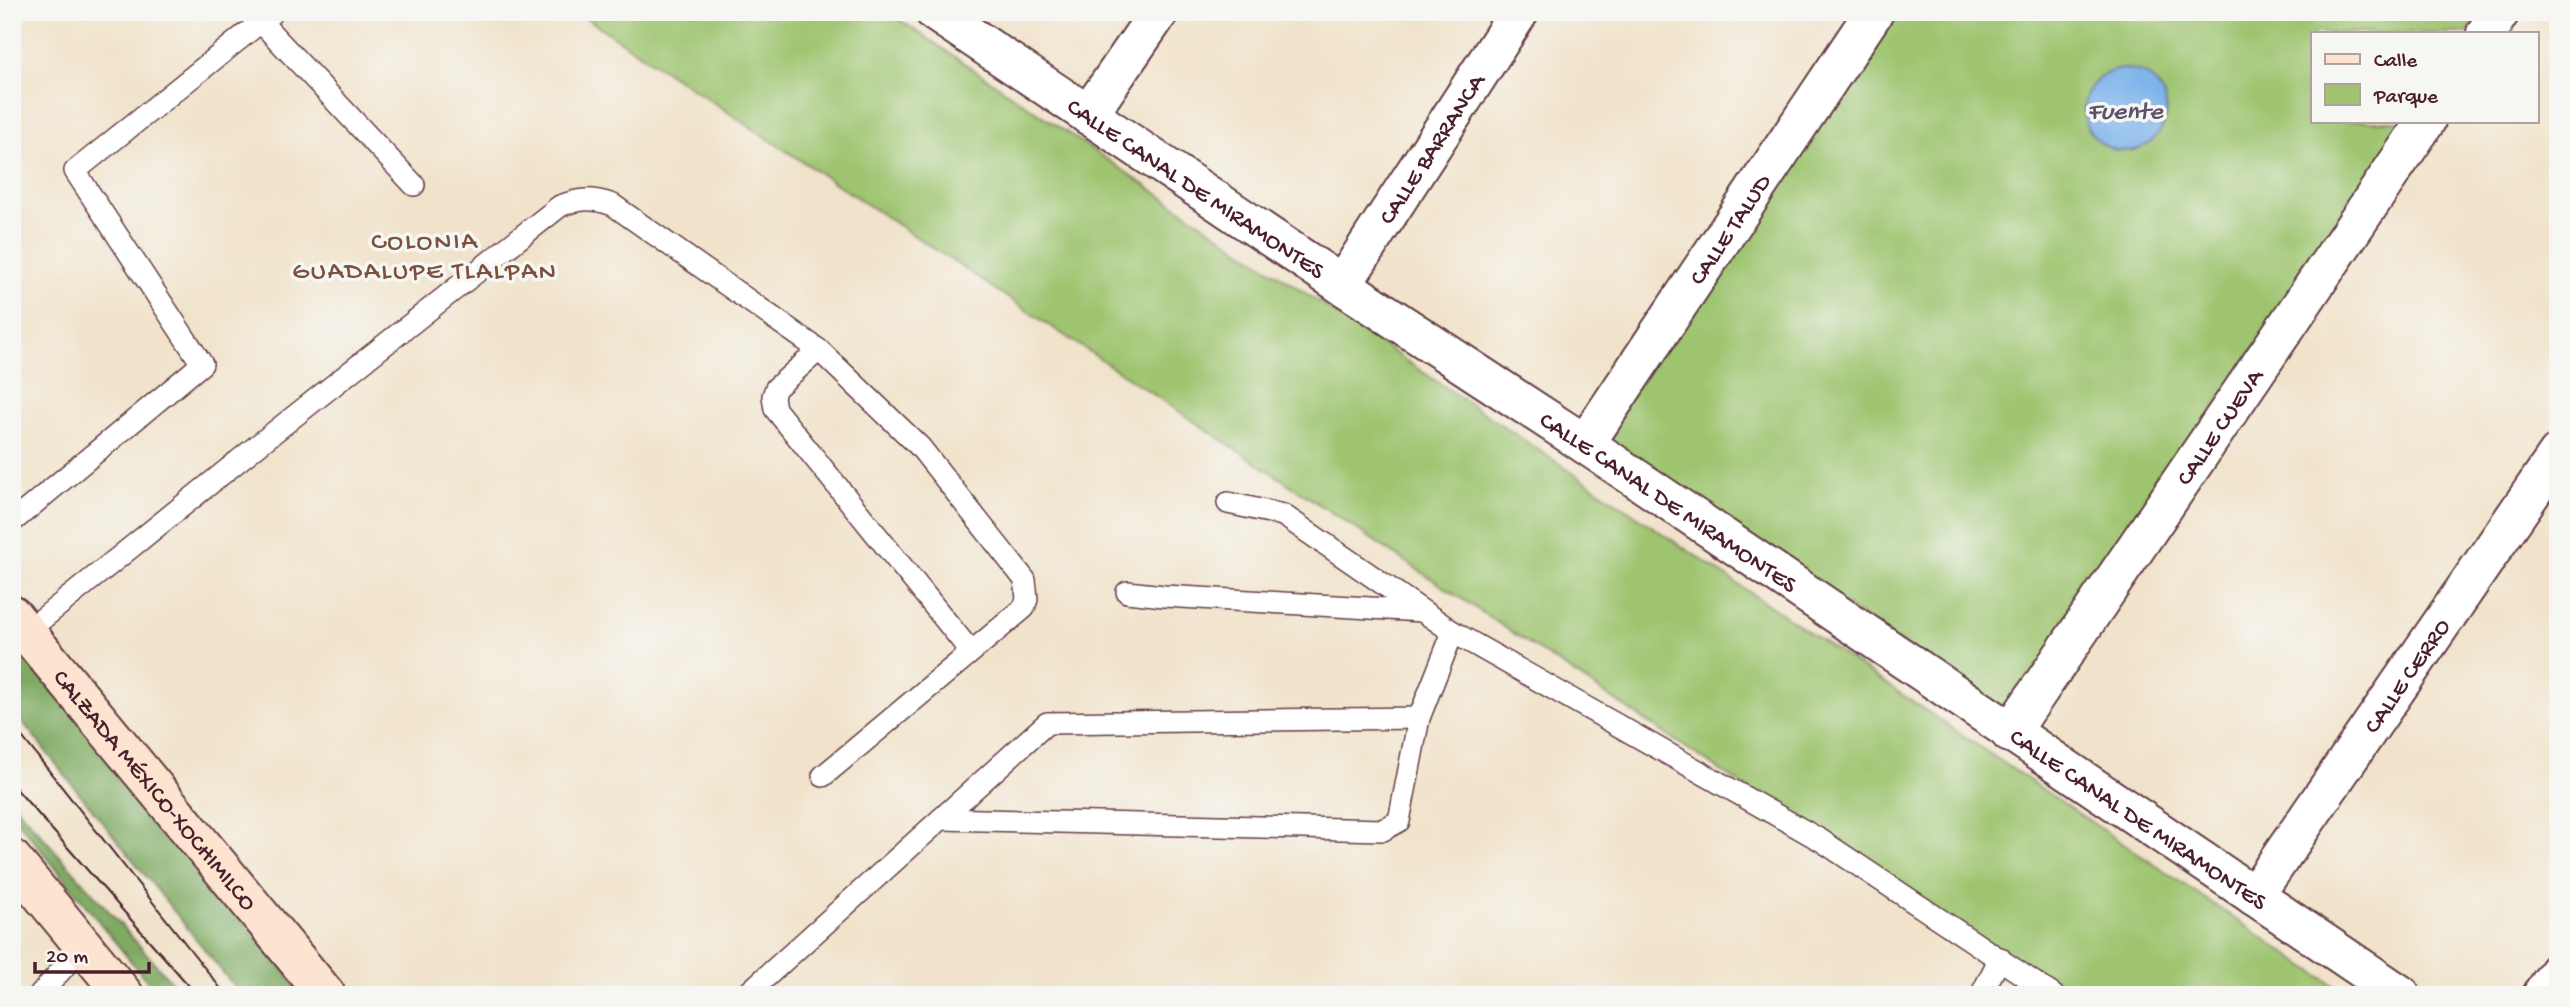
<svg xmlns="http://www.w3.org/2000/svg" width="2570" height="1007" font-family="'Gochi Hand',sans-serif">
  <rect width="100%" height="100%" fill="#f6f6f2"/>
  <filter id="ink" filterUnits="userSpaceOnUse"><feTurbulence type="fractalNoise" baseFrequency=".0143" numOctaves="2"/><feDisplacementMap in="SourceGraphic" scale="14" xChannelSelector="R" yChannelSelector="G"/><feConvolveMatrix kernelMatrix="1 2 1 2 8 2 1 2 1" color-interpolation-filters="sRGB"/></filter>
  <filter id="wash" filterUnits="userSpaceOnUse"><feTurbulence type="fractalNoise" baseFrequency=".00686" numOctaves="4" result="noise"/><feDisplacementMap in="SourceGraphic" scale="28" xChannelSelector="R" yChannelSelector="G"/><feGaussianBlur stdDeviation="1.57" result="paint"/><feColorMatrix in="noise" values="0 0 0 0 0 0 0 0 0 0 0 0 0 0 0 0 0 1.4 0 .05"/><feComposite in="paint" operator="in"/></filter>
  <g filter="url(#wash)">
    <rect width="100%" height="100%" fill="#f1e3cb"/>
    <!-- green -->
    <g fill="#9ec46f" stroke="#74724d" stroke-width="2">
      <path d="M577 12H888L2348 995H2059Z"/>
      <path d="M1890 12H2481L2467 33H2313V121H2408L2007 715 1600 437Z"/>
    </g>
    <!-- forest -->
    <g fill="#7eaa62" stroke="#646446" stroke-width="2">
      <path d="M12 638 304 995H241L12 709Z"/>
      <path d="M12 802 183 995H158L12 814Z"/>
    </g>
    <!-- water -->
    <circle fill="#7bb2ea" stroke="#62688a" stroke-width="2" cx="2125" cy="110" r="41"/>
  </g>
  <g filter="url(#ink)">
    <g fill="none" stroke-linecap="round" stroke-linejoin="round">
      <!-- lane casing -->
      <g stroke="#633c43" stroke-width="24">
        <g id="lane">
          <path d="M261 22 414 185"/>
          <path d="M12 522 202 364 75 171 273 12"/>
          <path d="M1127 592 1164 596 1422 611"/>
          <path d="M26 632 258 445 560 206C580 198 593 198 613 205L819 350"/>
          <path d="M1453 632 1822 841 2053 995"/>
          <path d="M823 776 1024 608 1027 599 1025 580 920 447 819 350 776 388 773 396 775 409 971 652"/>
          <path d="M941 819 1383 830 1399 821 1419 718 1453 632 1283 515 1228 503"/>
          <path d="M40 995 83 945"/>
          <path d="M746 995 1047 723 1419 718"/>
          <path d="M1981 995 2000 958"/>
        </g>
      </g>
      <!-- street casing -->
      <g stroke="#633c43" stroke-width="42">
        <g id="street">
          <path id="s1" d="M935 12 1342 285 1585 444 2401 995"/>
          <path d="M2486 33 2500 12"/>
          <path d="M1088 115 1159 12"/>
          <path id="s2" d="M1342 285 1519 12"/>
          <path id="s3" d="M1585 444 1874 12"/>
          <path id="s4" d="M2010 733 2426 121"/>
          <path id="s5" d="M2254 896 2558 454"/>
          <path d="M2542 995 2558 972"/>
        </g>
      </g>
      <!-- secondary casing -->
      <g stroke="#633c43" stroke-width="42">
        <g id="secondary">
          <path id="s6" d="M12 615 326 995"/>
          <path d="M12 859 124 995"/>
        </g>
      </g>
      <!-- lane -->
      <use href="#lane" stroke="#fff" stroke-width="21"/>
      <!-- street -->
      <use href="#street" stroke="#fff" stroke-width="38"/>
      <!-- secondary -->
      <use href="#secondary" stroke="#fde4d1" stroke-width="38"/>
      <!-- tram -->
      <g stroke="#4a1f2b" stroke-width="2">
        <path d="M12 724 226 995"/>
        <path d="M12 784 197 995"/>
      </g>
    </g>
  </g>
  <g text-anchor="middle" stroke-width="7" stroke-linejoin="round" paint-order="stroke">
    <!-- street labels -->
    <g font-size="24" fill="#4a1f2b" stroke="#f6f6f2">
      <text dy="8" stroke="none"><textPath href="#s2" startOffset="163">CALLE BARRANCA</textPath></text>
      <text dy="8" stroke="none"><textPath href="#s1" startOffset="315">CALLE CANAL DE MIRAMONTES</textPath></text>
      <text dy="8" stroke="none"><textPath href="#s3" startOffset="259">CALLE TALUD</textPath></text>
      <text dy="8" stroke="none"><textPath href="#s4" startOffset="371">CALLE CUEVA</textPath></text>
      <text dy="8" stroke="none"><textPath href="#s1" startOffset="882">CALLE CANAL DE MIRAMONTES</textPath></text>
      <text dy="8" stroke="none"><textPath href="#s5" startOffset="268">CALLE CERRO</textPath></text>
      <text dy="8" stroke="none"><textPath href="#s6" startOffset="226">CALZADA MÉXICO-XOCHIMILCO</textPath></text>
      <text dy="8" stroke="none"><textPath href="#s1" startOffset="1449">CALLE CANAL DE MIRAMONTES</textPath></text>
    </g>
    <!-- water labels -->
    <g font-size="26" font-style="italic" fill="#5b526e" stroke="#f6f6f2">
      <text x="2125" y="118">Fuente</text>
    </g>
    <!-- neighbourhood labels -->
    <g font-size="26" letter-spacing="2" fill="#7d5040" stroke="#f6f6f2">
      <text x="425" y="248">COLONIA<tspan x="425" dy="30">GUADALUPE TLALPAN</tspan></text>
    </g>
  </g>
  <!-- margin -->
  <rect width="2570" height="1007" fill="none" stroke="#f6f6f2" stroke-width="42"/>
  <!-- legend -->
  <rect x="2311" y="32" width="228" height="91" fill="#f6f6f2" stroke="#b1a0a2" stroke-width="2"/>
  <rect x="2325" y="54" width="35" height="10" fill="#fde4d1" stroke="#b1a0a2" stroke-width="2"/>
  <text x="2374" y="66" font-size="21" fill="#4a1f2b">Calle</text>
  <rect x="2325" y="84" width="35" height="21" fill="#9ec46f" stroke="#b1a0a2" stroke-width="2"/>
  <text x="2374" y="102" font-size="21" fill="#4a1f2b">Parque</text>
  <!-- scale -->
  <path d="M35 962v10h114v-10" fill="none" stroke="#4a1f2b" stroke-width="3.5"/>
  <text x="46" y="962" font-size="21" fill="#4a1f2b" stroke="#f6f6f2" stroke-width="5" paint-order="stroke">20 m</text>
</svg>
